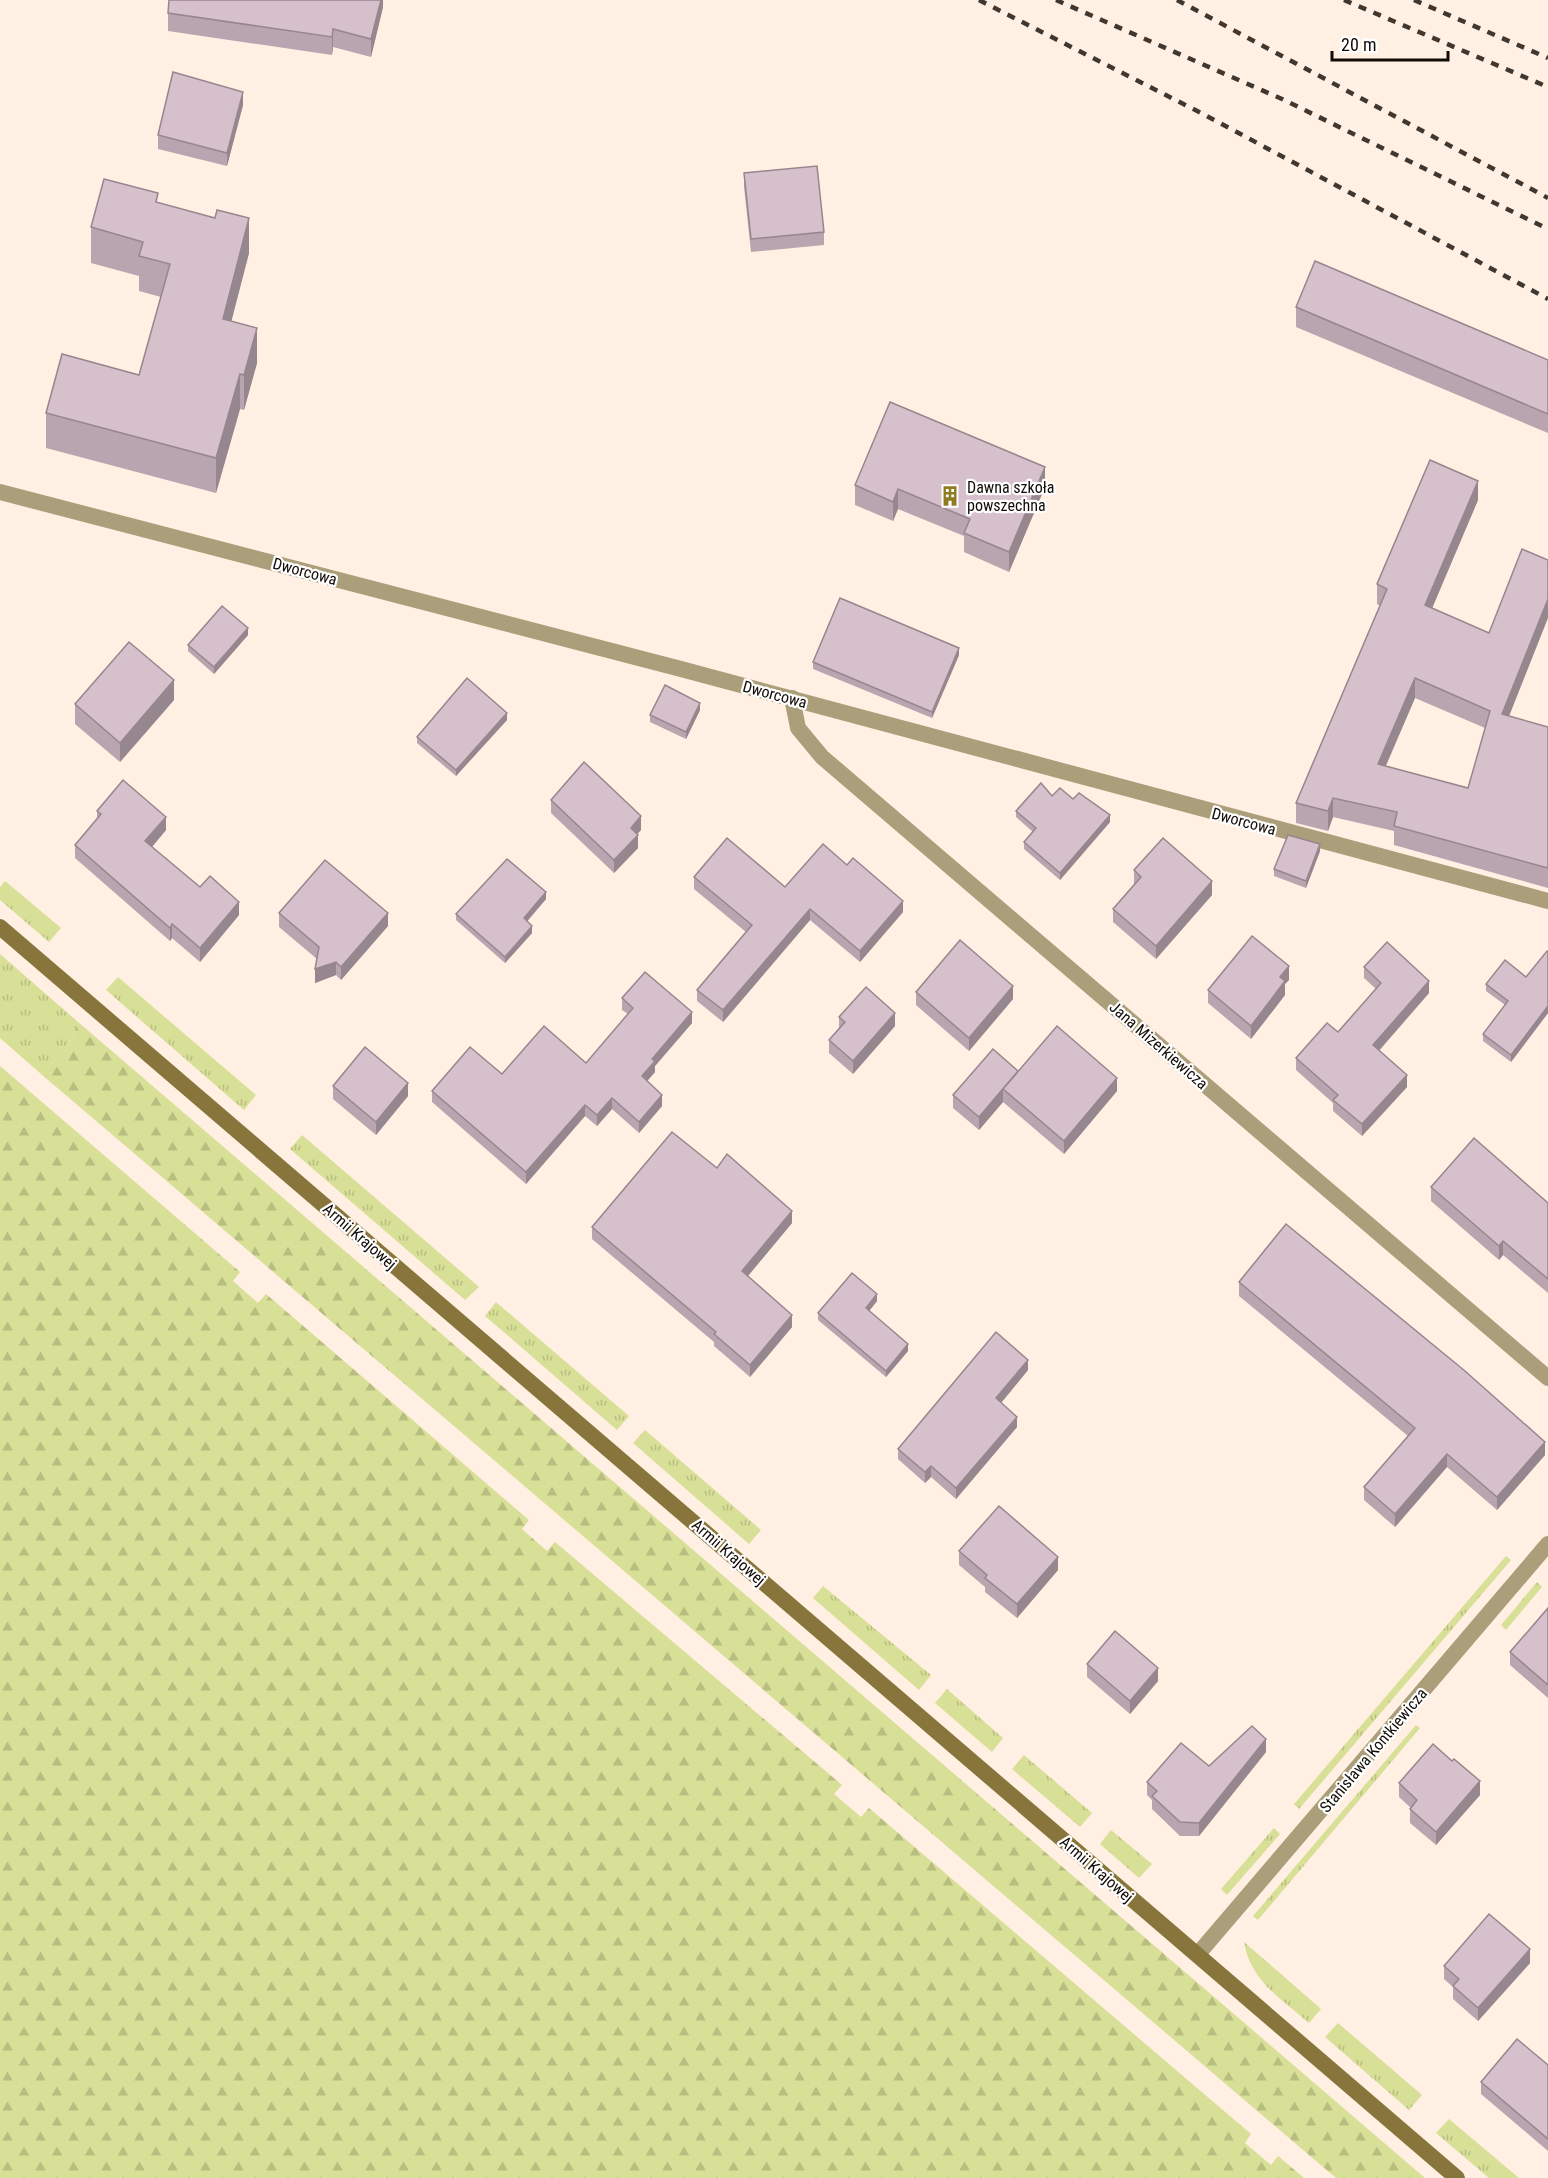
<svg xmlns="http://www.w3.org/2000/svg" width="1548" height="2178" font-family="'Roboto Condensed',sans-serif">
  <defs>
    <pattern id="grass-tufts" width="24" height="20" patternUnits="userSpaceOnUse" patternTransform="scale(1.5)"><rect width="24" height="20" fill="#d8df96"/><path d="M3 7l-1-3M5 7V3M7 7l1-3M15 17l-1-3M17 17v-4M19 17l1-3" fill="none" stroke="#b8be80"/></pattern>
    <pattern id="forest-firs" width="22" height="20" patternUnits="userSpaceOnUse" patternTransform="scale(1.5)"><rect width="22" height="20" fill="#d8df96"/><path d="M5 1l3.5 6h-7zM16 11l3.5 6h-7z" fill="#b8be80"/></pattern>
  </defs>
  <rect width="100%" height="100%" fill="#fff0e3"/>
  <!-- grass -->
  <g fill="url(#grass-tufts)">
    <path d="M5 881 61 928 49 942 0 900V887Z"/>
    <path d="M0 954 78 1022 68 1048 41 1074 0 1038Z"/>
    <path d="M118 977 256 1095 244 1110 106 990Z"/>
    <path d="M302 1135 479 1287 465 1300 290 1149Z"/>
    <path d="M496 1302 629 1416 617 1430 485 1316Z"/>
    <path d="M645 1430 761 1530 749 1544 633 1443Z"/>
    <path d="M1506 1556 1511 1560 1299 1809 1294 1804Z"/>
    <path d="M1537 1582 1542 1587 1506 1630 1501 1625Z"/>
    <path d="M823 1586 931 1675 919 1690 813 1598Z"/>
    <path d="M947 1689 1003 1738 992 1752 935 1703Z"/>
    <path d="M1416 1725 1420 1728 1258 1920 1253 1916Z"/>
    <path d="M1024 1755 1092 1813 1080 1827 1012 1769Z"/>
    <path d="M1274 1828 1280 1834 1227 1895 1221 1889Z"/>
    <path d="M1111 1830 1152 1864 1139 1878 1100 1844Z"/>
    <path d="M1244 1942 1321 2009 1309 2023C1281 1999 1250 1980 1244 1942Z"/>
    <path d="M1338 2023 1422 2095 1409 2110 1325 2037Z"/>
    <path d="M1449 2119 1519 2178H1489L1436 2133Z"/>
  </g>
  <!-- forest -->
  <g fill="url(#forest-firs)">
    <path d="M78 1022 1425 2178H1336L41 1074 68 1048Z"/>
    <path d="M0 1066 240 1272 233 1281 258 1303 266 1294 529 1520 522 1529 547 1551 555 1542 842 1785 834 1794 861 1817 869 1808 1251 2134 1245 2143 1271 2165 1278 2156 1304 2178H0Z"/>
  </g>
  <g fill="none" stroke-linecap="round" stroke-linejoin="round">
    <!-- minor -->
    <g stroke="#ab9e7a" stroke-width="16">
      <path d="M0 492 681 669 1548 901"/>
      <path d="M792 698 798 728 822 757 1548 1378"/>
      <path d="M1198 1954 1548 1544"/>
    </g>
    <!-- secondary -->
    <path stroke="#88753c" stroke-width="16" d="M0 927 1457 2178"/>
    <!-- rail -->
    <g stroke="#3f3730" stroke-width="4.5" stroke-dasharray="8 8" stroke-linecap="butt">
      <path d="M979 0 1205 115 1548 299"/>
      <path d="M1056 0 1282 99 1548 229"/>
      <path d="M1177 0 1548 198"/>
      <path d="M1344 0 1548 87"/>
      <path d="M1414 0 1548 58"/>
    </g>
  </g>
  <!-- wall -->
  <g fill="#b8a5af" fill-rule="evenodd">
    <path d="M383 0V7L371 57 333 47 332 55 168 31V13Z"/>
    <path d="M243 105 227 166 158 149V135Z"/>
    <path d="M744 173 824 232V245L751 252 744 187Z"/>
    <path d="M158 203 249 253 231 321 257 363 244 410 240 409 216 493 46 448V413L139 375 161 297 139 291V276L91 263V227Z"/>
    <path d="M1296 307 1548 360V433L1296 327Z"/>
    <path d="M855 485 1045 487 1009 572 964 552V536L898 509 893 521 855 505Z"/>
    <path d="M1478 500 1432 608 1509 716 1548 727V888L1394 845V831L1333 817 1328 831 1296 823V803L1380 606 1377 604V584ZM1415 698 1485 728 1468 788 1386 766Z"/>
    <path d="M248 635 214 674 188 651V645Z"/>
    <path d="M959 655 932 718 813 669V662Z"/>
    <path d="M174 700 120 762 75 724V704Z"/>
    <path d="M700 710 686 739 650 722V715Z"/>
    <path d="M507 720 456 776 417 743V737Z"/>
    <path d="M1052 796 1073 799 1110 822 1060 880 1024 849V842L1033 832 1016 817V811Z"/>
    <path d="M551 800 641 830 637 834 638 848 614 873 551 813Z"/>
    <path d="M97 811 166 830 152 847 200 887 239 915 200 962 172 938 170 941 75 858V845L97 819Z"/>
    <path d="M1320 851 1306 888 1274 876V869Z"/>
    <path d="M1134 870 1212 895 1156 959 1113 922V909L1134 884Z"/>
    <path d="M694 877 785 887 903 912 860 962 810 920 723 1022 697 1001V990L746 932 694 889Z"/>
    <path d="M546 899 527 921 532 933 505 963 456 920V914Z"/>
    <path d="M279 913 388 926 341 980 336 975 315 983 317 959 279 927Z"/>
    <path d="M1548 952V1013L1511 1062 1483 1041V1034L1505 1005 1486 991V984L1526 977Z"/>
    <path d="M1364 967 1429 993 1379 1051 1407 1087 1362 1136 1333 1111V1103L1296 1070V1058L1338 1032 1376 989 1364 978Z"/>
    <path d="M1289 980 1285 984V995L1251 1039 1208 1003V990Z"/>
    <path d="M916 992 1013 999 969 1051 916 1005Z"/>
    <path d="M622 998 692 1023 655 1066V1072L647 1081 662 1106 639 1133 612 1109 597 1126 585 1116 526 1184 432 1102V1091L586 1063 628 1014 622 1010Z"/>
    <path d="M839 1017 895 1026 853 1074 829 1053V1040L839 1028Z"/>
    <path d="M1018 1071 1117 1091 1064 1154 1003 1102 979 1130 953 1108V1095Z"/>
    <path d="M333 1086 408 1096 376 1135 333 1099Z"/>
    <path d="M717 1168 792 1223 748 1276 792 1327 750 1377 714 1346V1342L592 1239V1227Z"/>
    <path d="M1431 1187 1548 1203V1293L1503 1255 1499 1260 1431 1201Z"/>
    <path d="M1239 1282 1545 1455 1497 1510 1447 1467 1395 1527 1364 1500V1487L1408 1436 1239 1296Z"/>
    <path d="M877 1301 869 1311 908 1351 886 1377 818 1320V1313Z"/>
    <path d="M1028 1370 1001 1403 1017 1427 956 1499 931 1477 925 1483 898 1459V1449Z"/>
    <path d="M959 1551 1058 1570 1017 1618 985 1592V1587L959 1565Z"/>
    <path d="M1548 1608V1698L1510 1665V1652Z"/>
    <path d="M1087 1664 1158 1681 1130 1714 1087 1677Z"/>
    <path d="M1266 1752 1199 1836H1180L1152 1809V1800L1147 1795V1782Z"/>
    <path d="M1399 1783 1480 1795 1436 1845 1410 1823V1809L1411 1808 1399 1797Z"/>
    <path d="M1530 1963 1478 2021 1453 1999V1987L1444 1979V1966Z"/>
    <path d="M1548 2065V2151L1481 2094V2082Z"/>
  </g>
  <!-- shaded-wall -->
  <g fill="#96868e">
    <path d="M381 0H383V7L371 57V39Z"/>
    <path d="M333 29V47L332 55V37Z"/>
    <path d="M243 92V105L227 166V153Z"/>
    <path d="M249 218V253L223 354V319Z"/>
    <path d="M257 328V363L244 410V375Z"/>
    <path d="M240 374V409L216 493V458Z"/>
    <path d="M1045 467V487L1009 572V552Z"/>
    <path d="M1478 481V500L1425 625V605Z"/>
    <path d="M898 489V509L893 521V502Z"/>
    <path d="M1548 599V618L1502 734V714Z"/>
    <path d="M248 628V635L214 674V667Z"/>
    <path d="M959 648V655L932 718V712Z"/>
    <path d="M1415 678V698L1378 783V764Z"/>
    <path d="M174 680V700L120 762V743Z"/>
    <path d="M700 703V710L686 739V732Z"/>
    <path d="M507 713V720L456 776V770Z"/>
    <path d="M1333 798V817L1328 831V811Z"/>
    <path d="M1110 815V822L1060 880V873Z"/>
    <path d="M641 816V830L631 841V828Z"/>
    <path d="M166 817V830L145 855V841Z"/>
    <path d="M638 835V848L614 873V860Z"/>
    <path d="M1320 844V851L1306 888V881Z"/>
    <path d="M1212 881V895L1156 959V946Z"/>
    <path d="M546 892V899L524 925V918Z"/>
    <path d="M903 901V912L860 962V951Z"/>
    <path d="M239 902V915L200 962V948Z"/>
    <path d="M810 909V920L723 1022V1010Z"/>
    <path d="M388 913V926L341 980V967Z"/>
    <path d="M172 924V938L170 941V928Z"/>
    <path d="M532 926V933L505 963V957Z"/>
    <path d="M336 962V975L315 983V969Z"/>
    <path d="M1289 966V980L1285 984V995L1251 1039V1026L1280 977Z"/>
    <path d="M1429 981V993L1373 1057V1045Z"/>
    <path d="M1013 986V999L969 1051V1038Z"/>
    <path d="M1548 1006V1013L1511 1062V1055Z"/>
    <path d="M692 1012V1023L655 1066V1072L642 1087V1076L652 1059Z"/>
    <path d="M895 1013V1026L853 1074V1061Z"/>
    <path d="M1018 1071 1003 1089V1102L979 1130V1117Z"/>
    <path d="M1407 1075V1087L1362 1136V1124Z"/>
    <path d="M1117 1078V1091L1064 1154V1141Z"/>
    <path d="M408 1083V1096L376 1135V1122Z"/>
    <path d="M662 1095V1106L639 1133V1122Z"/>
    <path d="M612 1098V1109L597 1126V1115Z"/>
    <path d="M585 1105V1116L526 1184V1172Z"/>
    <path d="M792 1211V1223L742 1283V1271Z"/>
    <path d="M1503 1241V1255L1499 1260V1246Z"/>
    <path d="M877 1294V1301L866 1315V1308Z"/>
    <path d="M792 1315V1327L750 1377V1365Z"/>
    <path d="M908 1344V1351L886 1377V1371Z"/>
    <path d="M1028 1360V1370L996 1409V1398Z"/>
    <path d="M1017 1417V1427L956 1499V1488Z"/>
    <path d="M1545 1442V1455L1497 1510V1497Z"/>
    <path d="M1447 1454V1467L1395 1527V1514Z"/>
    <path d="M931 1466V1477L925 1483V1472Z"/>
    <path d="M1058 1557V1570L1017 1618V1604Z"/>
    <path d="M1158 1668V1681L1130 1714V1701Z"/>
    <path d="M1266 1739V1752L1199 1836V1823Z"/>
    <path d="M1480 1781V1795L1436 1845V1832Z"/>
    <path d="M1530 1949V1963L1478 2021V2008Z"/>
  </g>
  <!-- building -->
  <g fill="#d6c0cb" stroke="#96868e" stroke-width="1.5" fill-rule="evenodd">
    <path d="M169 0H381L371 39 333 29 332 37 168 13Z"/>
    <path d="M173 72 243 92 227 153 158 135Z"/>
    <path d="M817 166 824 232 751 239 744 173Z"/>
    <path d="M104 179 158 193 156 202 215 218 217 210 249 218 223 319 257 328 244 375 240 374 216 458 46 413 62 354 139 375 170 264 139 256 143 242 91 227Z"/>
    <path d="M1315 261 1548 360V414L1296 307Z"/>
    <path d="M890 402 1045 467 1009 552 964 533 970 519 898 489 893 502 855 485Z"/>
    <path d="M1430 460 1478 481 1425 605 1489 633 1522 549 1548 560V599L1502 714 1548 727V868L1394 826 1397 812 1333 798 1328 811 1296 803 1387 589 1377 584ZM1415 678 1490 711 1468 788 1378 764Z"/>
    <path d="M840 598 959 648 932 712 813 662Z"/>
    <path d="M222 606 248 628 214 667 188 645Z"/>
    <path d="M129 642 174 680 120 743 75 704Z"/>
    <path d="M467 678 507 713 456 770 417 737Z"/>
    <path d="M665 685 700 703 686 732 650 715Z"/>
    <path d="M584 762 641 816 631 828 638 835 614 860 551 800Z"/>
    <path d="M123 780 166 817 145 841 200 887 210 876 239 902 200 948 172 924 170 928 75 845 101 814 97 811Z"/>
    <path d="M1041 783 1052 796 1060 788 1073 799 1079 793 1110 815 1060 873 1024 842 1036 828 1016 811Z"/>
    <path d="M1288 835 1320 844 1306 881 1274 869Z"/>
    <path d="M727 838 785 887 823 844 847 865 853 858 903 901 860 951 810 909 723 1010 697 990 752 925 694 877Z"/>
    <path d="M1163 838 1212 881 1156 946 1113 909 1141 877 1134 870Z"/>
    <path d="M507 859 546 892 524 918 532 926 505 957 456 914Z"/>
    <path d="M325 860 388 913 341 967 336 962 315 969 319 947 279 913Z"/>
    <path d="M1252 936 1289 966 1280 977 1285 981 1251 1026 1208 990Z"/>
    <path d="M960 940 1013 986 969 1038 916 992Z"/>
    <path d="M1387 942 1429 981 1373 1045 1407 1075 1362 1124 1333 1100 1338 1095 1296 1058 1327 1023 1338 1032 1381 983 1364 967Z"/>
    <path d="M1547 951 1548 952V1006L1511 1055 1483 1034 1508 1001 1486 984 1505 960 1526 977Z"/>
    <path d="M645 972 692 1012 652 1059 655 1061 642 1076 662 1095 639 1122 612 1098 597 1115 585 1105 526 1172 432 1091 470 1047 502 1074 544 1026 586 1063 633 1008 622 998Z"/>
    <path d="M866 987 895 1013 853 1061 829 1040 845 1022 839 1017Z"/>
    <path d="M1057 1026 1117 1078 1064 1141 1003 1089Z"/>
    <path d="M365 1047 408 1083 376 1122 333 1086Z"/>
    <path d="M993 1049 1018 1071 979 1117 953 1095Z"/>
    <path d="M672 1132 717 1168 727 1154 792 1211 742 1271 792 1315 750 1365 714 1334 716 1332 592 1227Z"/>
    <path d="M1474 1138 1548 1203V1279L1503 1241 1499 1246 1431 1187Z"/>
    <path d="M1286 1224 1465 1371 1545 1442 1497 1497 1447 1454 1395 1514 1364 1487 1415 1428 1239 1282Z"/>
    <path d="M852 1273 877 1294 866 1308 908 1344 886 1371 818 1313Z"/>
    <path d="M996 1332 1028 1360 996 1398 1017 1417 956 1488 931 1466 925 1472 898 1449Z"/>
    <path d="M999 1506 1058 1557 1017 1604 985 1578 987 1575 959 1551Z"/>
    <path d="M1548 1608V1685L1510 1652Z"/>
    <path d="M1115 1631 1158 1668 1130 1701 1087 1664Z"/>
    <path d="M1252 1726 1266 1739 1199 1823 1180 1822 1152 1796 1157 1791 1147 1782 1181 1743 1209 1766Z"/>
    <path d="M1433 1744 1452 1761 1454 1759 1480 1781 1436 1832 1410 1809 1417 1800 1399 1783Z"/>
    <path d="M1489 1914 1530 1949 1478 2008 1453 1986 1459 1979 1444 1966Z"/>
    <path d="M1517 2039 1548 2065V2139L1481 2082Z"/>
  </g>
  <!-- icons -->
  <defs>
    <g id="building-bare" transform="scale(1.62)"><path d="M-4-6H4V6H1V3H-1V6H-4ZM-2.5-4.3h1.7v1.8h-1.7ZM.8-4.3h1.7v1.8H.8ZM-2.5-1h1.7V.8h-1.7ZM.8-1h1.7V.8H.8Z" fill="#8f7c22" stroke="#fff" stroke-width="2.5" paint-order="stroke"/></g>
  </defs>
  <g fill-rule="evenodd">
    <use href="#building-bare" x="950" y="496"/>
  </g>
  <g text-anchor="middle" stroke-width="4.5" stroke-linejoin="round" paint-order="stroke">
    <!-- poi labels -->
    <g font-size="16" fill="#120c07" stroke="#fff" text-anchor="start">
      <text x="967" y="493">Dawna szkoła<tspan x="967" dy="18">powszechna</tspan></text>
    </g>
    <!-- street labels -->
    <g font-size="16" fill="#120c07" stroke="#fff">
      <text transform="translate(305 571) rotate(15)" y="6">Dworcowa</text>
      <text transform="translate(775 694) rotate(15)" y="6">Dworcowa</text>
      <text transform="translate(1244 821) rotate(15)" y="6">Dworcowa</text>
      <text transform="translate(1159 1045) rotate(41)" y="6">Jana Mizerkiewicza</text>
      <text transform="translate(360 1236) rotate(41)" y="6">Armii Krajowej</text>
      <text transform="translate(729 1552) rotate(41)" y="6">Armii Krajowej</text>
      <text transform="translate(1373 1750) rotate(-50)" y="6">Stanisława Kontkiewicza</text>
      <text transform="translate(1097 1869) rotate(41)" y="6">Armii Krajowej</text>
    </g>
  </g>
  <!-- scale -->
  <path d="M1332 51v9h116v-9" fill="none" stroke="#120c07" stroke-width="3"/>
  <text x="1341" y="51" font-size="18" fill="#120c07" stroke="#ffffff" stroke-width="4.5" paint-order="stroke">20 m</text>
</svg>
